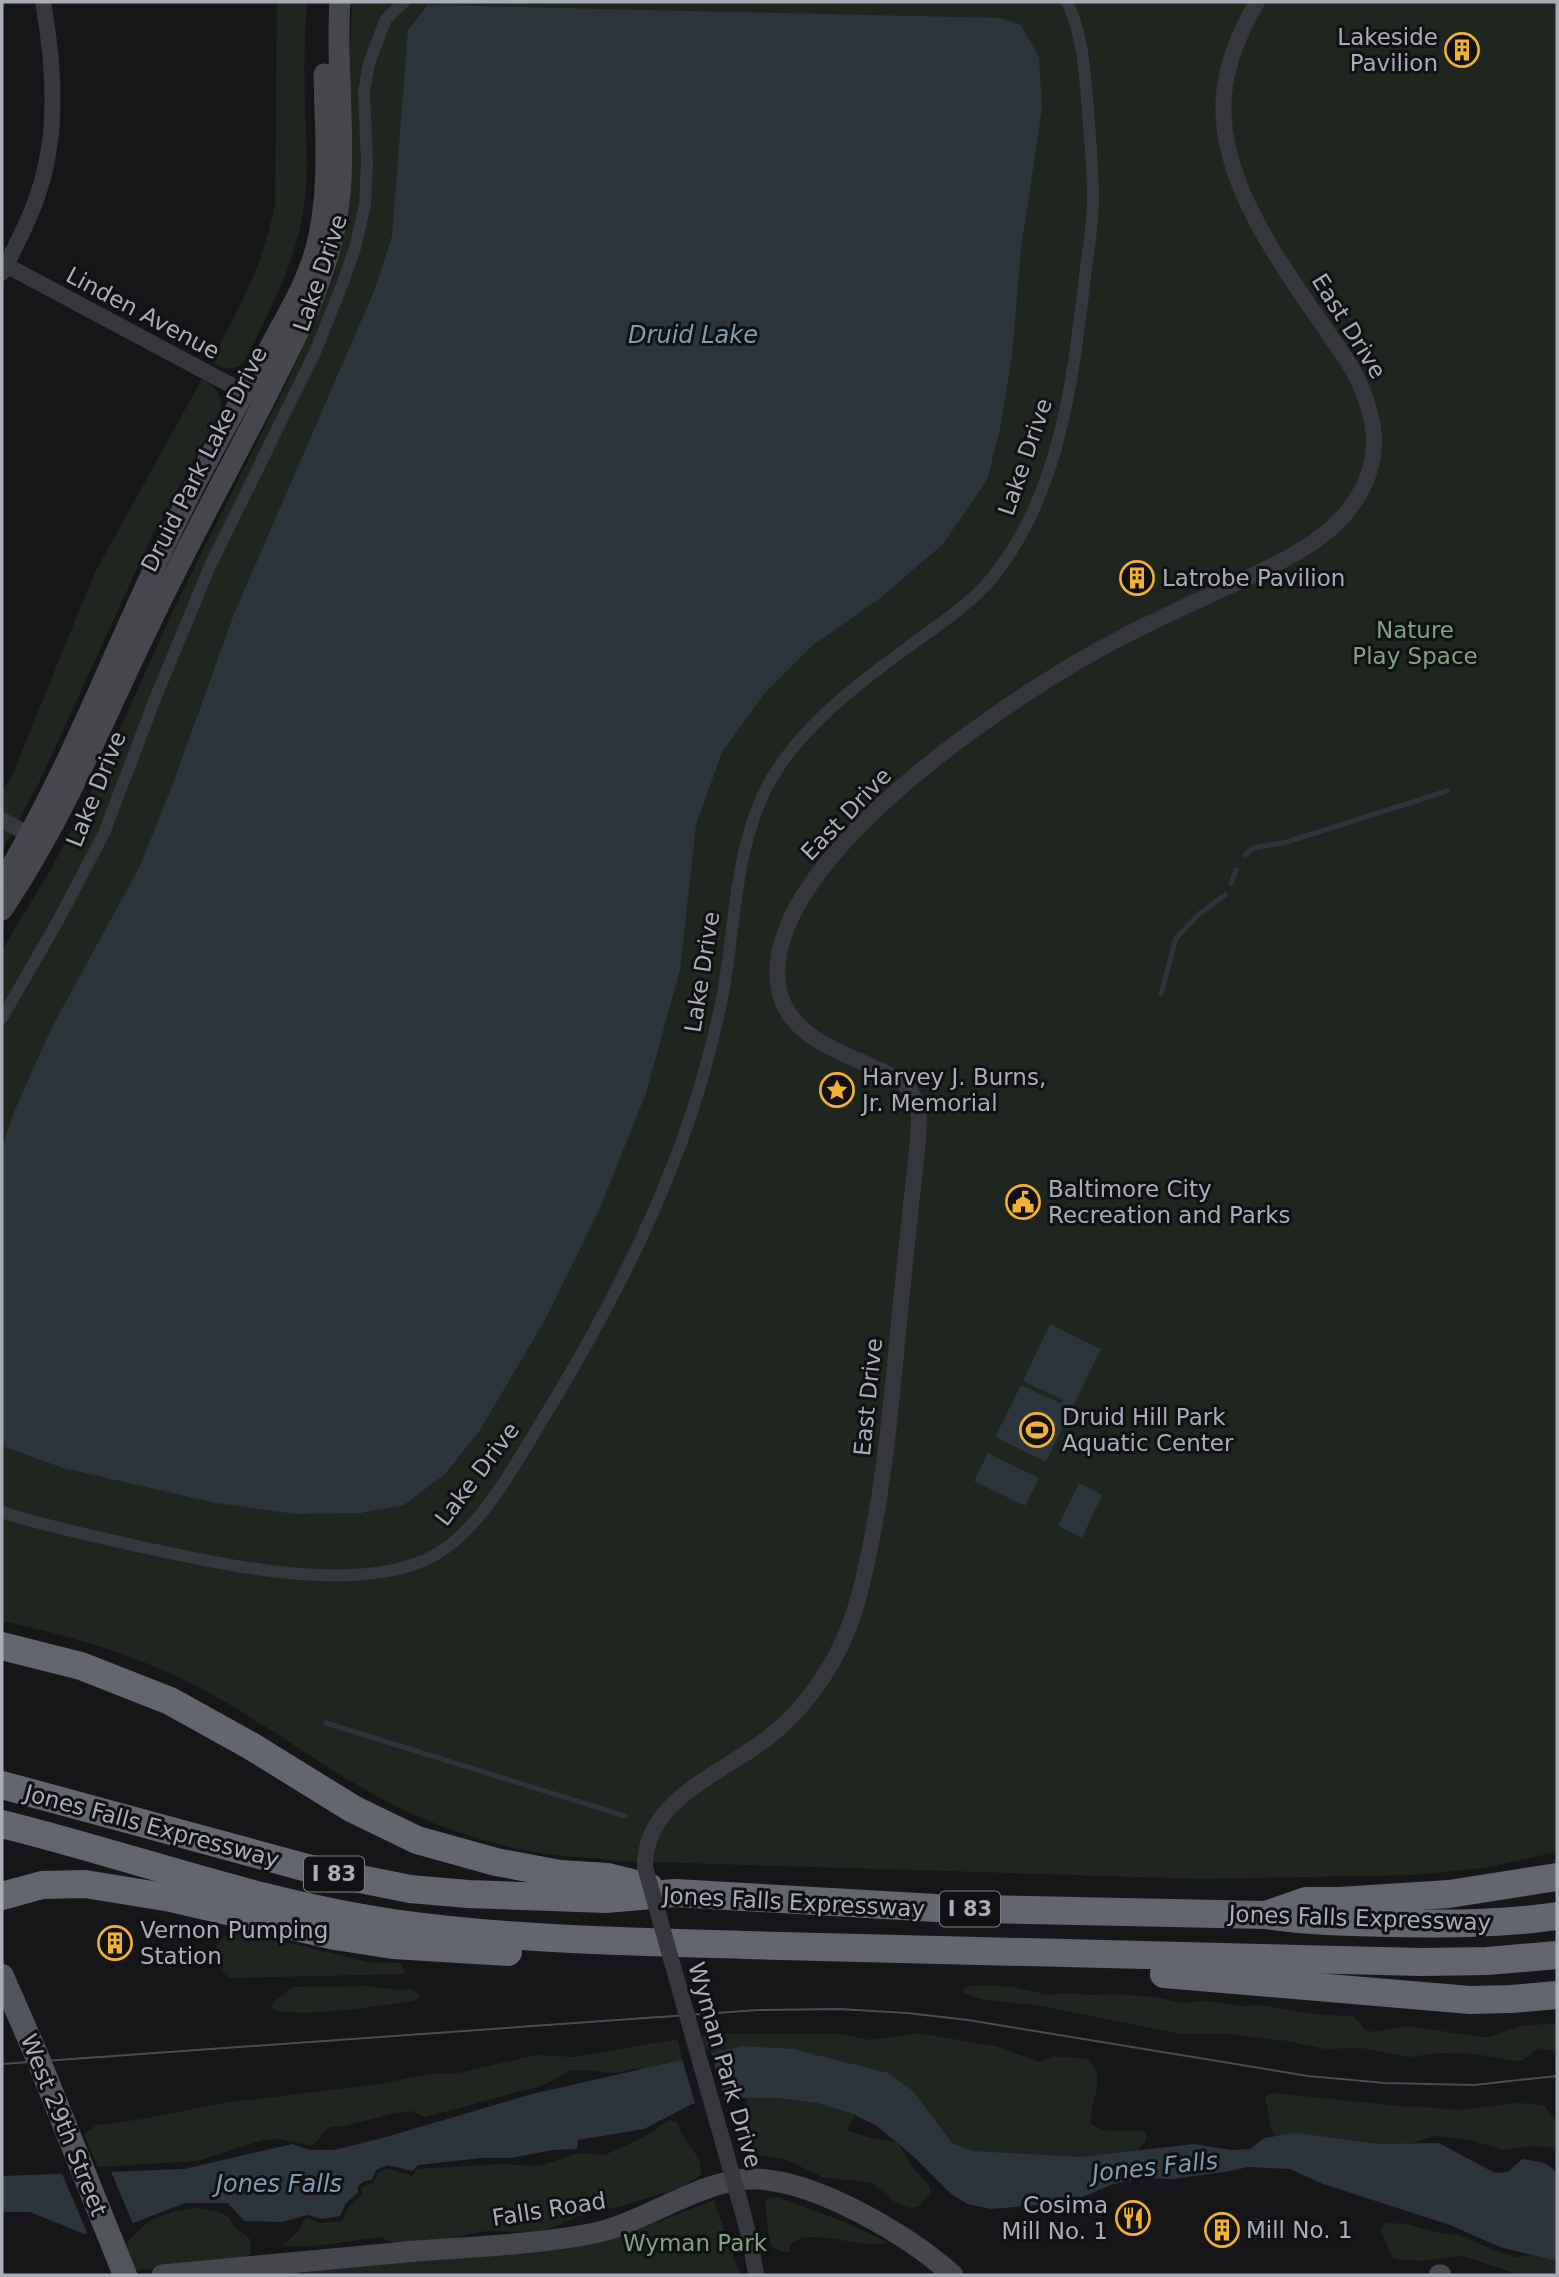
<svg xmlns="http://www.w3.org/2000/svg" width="1559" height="2277" font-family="'DejaVu Sans',sans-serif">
  <rect width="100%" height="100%" fill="#161618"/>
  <!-- green -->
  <g fill="#1e261f">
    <path d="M277 2H307C304 38 304 73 305 110 306 142 309 175 304 206 296 263 269 312 244 362 232 372 224 369 211 362 238 310 266 260 275 202Z"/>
    <path d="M352 2H1557V1852L1483 1868 1413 1875 1200 1879 620 1861C588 1857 555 1857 524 1850 486 1842 444 1829 408 1812 337 1779 276 1729 207 1692 144 1657 72 1636 2 1621V950L51 869 95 784 177 602 287 383 333 279 348 214 351 178 349 74Z"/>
    <path d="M202 379C214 385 223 395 221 410L153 534 38 785 2 851V792L12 776 94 574Z"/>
    <path d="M229 1933 277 1940 369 1962 400 1963 406 1974 228 1978 227 1974C219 1970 216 1964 213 1955L219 1939Z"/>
    <path d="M984 1985 1013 1987 1049 1995 1064 1993 1092 1995 1115 1994 1154 1997 1183 2003 1205 2001 1241 2006 1259 2005 1322 2015 1354 2016 1364 2029 1372 2032 1408 2026 1480 2037H1489L1520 2026 1557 2023V2052L1539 2048 1523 2060 1516 2061 1474 2054 1437 2053 1411 2057 1361 2048 1325 2049 1288 2041 1227 2034H1181L1041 2006 980 1999 962 1992 963 1989 970 1986Z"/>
    <path d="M368 1986 399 1990 413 1989 420 1996 414 2001C389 2004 288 2021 271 2008L273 2002 293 1987Z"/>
    <path d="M918 2033 995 2046 1040 2062 1054 2056 1088 2059C1108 2079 1089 2100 1091 2124L1101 2130 1142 2131 1146 2132V2141L1129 2160H1002L939 2142 709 2064 701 2036 719 2034H839L871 2040Z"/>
    <path d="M677 2039 685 2066 641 2074 638 2068 616 2073 579 2070 569 2071 544 2085 425 2117 411 2111 395 2113 344 2126 331 2127 324 2131 320 2138 312 2146 278 2139 262 2140 198 2161 98 2167 85 2138V2133L97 2125 143 2119 223 2103 378 2084 429 2074 458 2073 536 2055 574 2057Z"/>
    <path d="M751 2088 785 2093 795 2100 816 2102 853 2112 855 2119 849 2125 848 2131 872 2138 897 2142 914 2169 929 2185 931 2193 918 2207 908 2208 892 2200 873 2183 822 2177 785 2159 750 2154 739 2143 734 2127 736 2119 746 2105Z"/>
    <path d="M1275 2093 1407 2107 1415 2106 1457 2110 1519 2103 1544 2105 1557 2122V2148L1532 2146 1504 2150 1470 2140 1433 2136 1397 2149 1317 2146 1275 2136C1266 2124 1271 2113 1265 2100L1267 2095Z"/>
    <path d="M669 2120 677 2122 684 2138 699 2159 702 2173 696 2179 679 2188 622 2206 582 2215 549 2229 531 2232 487 2231 428 2242 395 2244 380 2237 315 2246H283L301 2228 302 2222 307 2218 320 2223 342 2221 349 2206 362 2194 361 2187 373 2183 377 2173 387 2168 412 2176 417 2169 500 2164 539 2166 579 2153 605 2155 644 2137Z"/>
    <path d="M777 2197 845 2222 887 2242C869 2252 809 2225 791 2244L789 2252C781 2253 773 2249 769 2241L765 2203 766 2199Z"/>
    <path d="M714 2200 740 2275H276L587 2245 613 2239Z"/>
    <path d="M196 2208C207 2210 221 2210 229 2218 232 2221 233 2225 236 2228 248 2240 253 2233 250 2254L239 2259 128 2271 124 2247C146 2219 161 2212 196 2208Z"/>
    <path d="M1385 2223 1407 2224 1440 2233 1460 2235 1498 2252 1517 2257 1530 2255 1557 2261V2275H1520L1463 2256 1422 2261 1394 2259 1389 2252 1381 2229Z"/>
  </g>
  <!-- water -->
  <g fill="#2c353c">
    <path d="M428 5 1000 18 1021 25 1039 57 1042 109 1021 249 1012 356 1000 429 987 480 943 544 879 599 813 645 764 694 722 752 696 825 680 970 646 1093 600 1208 545 1320 480 1430 445 1474 404 1505 361 1513 296 1514 216 1503 63 1468 2 1446V1147L14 1112 52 1027 140 866 172 786 234 614 375 289 392 236 408 30Z"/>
    <path d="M1050 1324 1101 1349 1046 1462 995 1437 1021 1385 1062 1404 1063 1400 1023 1381Z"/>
    <path d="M988 1453 1039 1478 1025 1506 974 1481Z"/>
    <path d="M1079 1483 1102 1495 1082 1538 1058 1526Z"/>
    <path d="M743 2046 793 2049 888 2073 912 2090 952 2143 973 2151 1080 2157 1194 2144 1231 2150 1250 2149 1264 2138 1296 2133 1379 2144 1439 2143 1495 2173 1508 2172 1522 2159C1535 2161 1549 2162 1557 2173V2261L1500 2247 1450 2225 1323 2184 1290 2169 1248 2167 1225 2172 1172 2179 1140 2178 1111 2185 1071 2202 991 2209 968 2204 951 2194 913 2156 877 2126 853 2114 818 2103 778 2098H731L692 2104 644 2129 578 2140 577 2149 553 2150 511 2158H482L418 2165 412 2171 388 2165 376 2170 372 2180 365 2181 358 2186V2193L346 2203 340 2216 322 2219 307 2215 283 2222 244 2221 228 2203H185L118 2229 84 2234 30 2212H2V2176L184 2169 292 2144 310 2150H334L386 2137 532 2094Z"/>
  </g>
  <!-- pier -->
  <g fill="#161618">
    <path d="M710 2049 725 2102 696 2107 681 2055Z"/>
    <path d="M109 2167 134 2226 119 2232 89 2237 60 2169Z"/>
  </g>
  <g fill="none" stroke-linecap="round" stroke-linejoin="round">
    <!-- stream -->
    <g stroke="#2c353c" stroke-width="5">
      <path d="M1245 855 1253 848 1287 842 1447 791"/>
      <path d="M1231 883 1236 870"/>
      <path d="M1161 994 1176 938 1199 914 1225 895"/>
      <path d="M326 1723 625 1816"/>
    </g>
    <!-- pedestrian -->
    <g stroke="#37383d" stroke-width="12">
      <path d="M2 1018 59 919 104 833 155 699 210 566 316 350 342 285 355 248 365 204 367 163 364 92 369 63 386 19 404 2"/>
      <path d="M2 1512C47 1527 95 1536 141 1547 222 1564 360 1597 435 1555 478 1531 513 1469 538 1427 611 1308 677 1182 711 1046 716 1024 722 1003 725 981 735 919 736 856 762 797 790 735 853 687 907 648 936 626 969 606 992 578 1058 497 1072 386 1084 286 1087 257 1093 227 1093 198 1093 169 1090 139 1088 110 1085 75 1083 34 1067 2"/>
    </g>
    <!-- minor -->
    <g stroke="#37383d" stroke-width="16">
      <path d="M2 263 253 397"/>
      <path d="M2 273C15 247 29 222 38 194 59 133 54 65 43 2"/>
      <path d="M2 820 30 835"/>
      <path d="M645 1867C644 1798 725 1773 770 1736 796 1715 818 1688 834 1659 854 1623 863 1584 871 1543 887 1464 893 1383 901 1302 905 1263 909 1225 913 1186 916 1162 919 1137 919 1112 916 1103 914 1094 907 1087 899 1078 884 1072 873 1067 834 1049 783 1033 778 983 763 858 1020 690 1117 640 1155 620 1195 602 1234 584 1273 566 1319 546 1347 512 1385 464 1379 421 1353 370 1302 289 1210 187 1225 86 1229 56 1242 28 1257 2"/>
      <path d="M741 2206 751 2244 756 2275"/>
    </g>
    <!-- secondary -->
    <g stroke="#45474d" stroke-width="21">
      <path d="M2 882C75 762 122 627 186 502 213 448 243 396 272 343 288 313 307 282 316 248 331 191 325 132 324 74"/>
      <path d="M2 910C72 807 116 688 173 577 205 512 240 449 272 385 299 332 325 281 336 223 349 151 335 75 340 2"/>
      <path d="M162 2275C244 2268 324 2259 406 2252 467 2247 530 2245 590 2234 645 2224 702 2177 756 2179 817 2181 908 2235 953 2275"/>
      <path d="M1439 2275H1441"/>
    </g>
    <!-- motorway -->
    <g stroke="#63666e" stroke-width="28">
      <path d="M2 1646 81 1666 170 1701 251 1746 353 1809 417 1840 496 1862 560 1874 608 1877 649 1887"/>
      <path d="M2 1785 311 1869 410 1889 468 1894 606 1899 675 1893 936 1908 1266 1915C1309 1922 1352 1922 1395 1923 1450 1924 1503 1924 1557 1916"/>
      <path d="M2 1824C132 1856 259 1904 393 1923 521 1941 652 1942 781 1946 994 1952 1208 1956 1422 1962L1487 1961 1557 1955"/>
      <path d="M2 1896 42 1885 85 1884 171 1898 335 1936 393 1945 508 1952"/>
      <path d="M1269 1914 1306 1901H1339L1449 1894 1557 1877"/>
      <path d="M1164 1974 1470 2000 1511 1999 1557 1995"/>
    </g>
    <!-- tram -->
    <path stroke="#4a4c52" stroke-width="2" d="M2 2064 758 2010 839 2009 907 2013 968 2020 1308 2076 1385 2083 1474 2085 1557 2076"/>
    <!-- minor-bridge -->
    <path stroke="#37383d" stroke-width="16" d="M645 1867 741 2206"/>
    <!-- primary-bridge -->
    <path stroke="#53555c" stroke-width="24" d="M2 1976 36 2054 125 2275"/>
  </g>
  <!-- icons -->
  <defs>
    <g id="building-ring" transform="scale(1.75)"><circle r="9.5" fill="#111113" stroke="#f2b134" stroke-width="1.5"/><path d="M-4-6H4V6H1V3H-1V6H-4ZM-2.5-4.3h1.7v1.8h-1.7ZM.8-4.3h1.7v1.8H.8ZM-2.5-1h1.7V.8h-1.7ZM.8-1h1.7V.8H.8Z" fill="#f2b134"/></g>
    <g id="sight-ring" transform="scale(1.75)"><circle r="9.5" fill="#111113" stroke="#f2b134" stroke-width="1.5"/><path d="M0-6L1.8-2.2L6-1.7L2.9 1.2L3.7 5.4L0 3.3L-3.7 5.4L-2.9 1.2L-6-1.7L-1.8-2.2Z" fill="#f2b134"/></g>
    <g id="civic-ring" transform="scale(1.75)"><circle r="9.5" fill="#111113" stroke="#f2b134" stroke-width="1.5"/><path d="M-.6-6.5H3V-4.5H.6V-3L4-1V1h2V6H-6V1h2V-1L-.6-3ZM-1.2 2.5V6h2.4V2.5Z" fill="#f2b134"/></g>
    <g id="stadium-ring" transform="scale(1.75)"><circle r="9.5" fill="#111113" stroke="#f2b134" stroke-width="1.5"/><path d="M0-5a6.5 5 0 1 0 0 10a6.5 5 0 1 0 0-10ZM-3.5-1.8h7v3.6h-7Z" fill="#f2b134"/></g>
    <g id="restaurant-ring" transform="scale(1.75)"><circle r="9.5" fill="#111113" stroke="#f2b134" stroke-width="1.5"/><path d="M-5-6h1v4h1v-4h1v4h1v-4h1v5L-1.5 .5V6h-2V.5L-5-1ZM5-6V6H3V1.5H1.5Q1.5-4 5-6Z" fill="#f2b134"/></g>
  </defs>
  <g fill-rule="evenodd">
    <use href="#building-ring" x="1462" y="50"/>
    <use href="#building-ring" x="1137" y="578"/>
    <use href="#sight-ring" x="837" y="1090"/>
    <use href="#civic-ring" x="1023" y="1202"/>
    <use href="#stadium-ring" x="1037" y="1430"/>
    <use href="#building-ring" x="115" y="1943"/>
    <use href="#restaurant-ring" x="1133" y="2218"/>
    <use href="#building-ring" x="1222" y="2230"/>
  </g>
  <g text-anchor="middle" stroke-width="6" stroke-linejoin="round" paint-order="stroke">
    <!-- shield labels -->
    <g fill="#111113" stroke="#7b7e86" stroke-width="2">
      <rect x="304" y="1856.5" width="60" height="35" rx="5"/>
      <rect x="940" y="1891.5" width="60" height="35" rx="5"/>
    </g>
    <g font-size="21" font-weight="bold" fill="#a8adb8">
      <text x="334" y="1881">I 83</text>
      <text x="970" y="1916">I 83</text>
    </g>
    <!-- poi labels -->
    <g font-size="23" fill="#a8adb8" stroke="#111113" text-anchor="start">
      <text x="1438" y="45" text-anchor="end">Lakeside<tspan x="1438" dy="26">Pavilion</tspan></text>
      <text x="1162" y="586">Latrobe Pavilion</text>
      <text x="862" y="1085">Harvey J. Burns,<tspan x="862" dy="26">Jr. Memorial</tspan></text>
      <text x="1048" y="1197">Baltimore City<tspan x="1048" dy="26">Recreation and Parks</tspan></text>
      <text x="1062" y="1425">Druid Hill Park<tspan x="1062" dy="26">Aquatic Center</tspan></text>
      <text x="140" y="1938">Vernon Pumping<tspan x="140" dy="26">Station</tspan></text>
      <text x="1108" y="2213" text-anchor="end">Cosima<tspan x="1108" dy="26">Mill No. 1</tspan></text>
      <text x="1246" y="2238">Mill No. 1</text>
    </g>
    <!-- street labels -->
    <g font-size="23" fill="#a8adb8" stroke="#111113">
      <text transform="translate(320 273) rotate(-71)" y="8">Lake Drive</text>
      <text transform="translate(143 313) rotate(28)" y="8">Linden Avenue</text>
      <text transform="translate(1349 326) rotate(58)" y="8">East Drive</text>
      <text transform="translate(1025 457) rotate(-71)" y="8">Lake Drive</text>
      <text transform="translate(204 459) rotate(-63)" y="8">Druid Park Lake Drive</text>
      <text transform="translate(96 789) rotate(-68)" y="8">Lake Drive</text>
      <text transform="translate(846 814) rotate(-46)" y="8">East Drive</text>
      <text transform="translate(702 972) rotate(-81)" y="8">Lake Drive</text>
      <text transform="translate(868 1397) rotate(-84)" y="8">East Drive</text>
      <text transform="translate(477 1474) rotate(-53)" y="8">Lake Drive</text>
      <text transform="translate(152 1826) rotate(15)" y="8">Jones Falls Expressway</text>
      <text transform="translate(794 1902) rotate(3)" y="8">Jones Falls Expressway</text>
      <text transform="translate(1360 1918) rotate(2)" y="8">Jones Falls Expressway</text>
      <text transform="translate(725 2065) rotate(74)" y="8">Wyman Park Drive</text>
      <text transform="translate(64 2125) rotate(68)" y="8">West 29th Street</text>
      <text transform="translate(549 2209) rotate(-9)" y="8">Falls Road</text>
    </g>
    <!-- park labels -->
    <g font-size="23" fill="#7fa381" stroke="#111113">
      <text x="1415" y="638">Nature<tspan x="1415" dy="26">Play Space</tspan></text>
      <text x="695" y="2251">Wyman Park</text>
    </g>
    <!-- water labels -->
    <g font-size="24" font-style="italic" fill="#7f9bb3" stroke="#111113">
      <text x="693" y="343">Druid Lake</text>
      <text transform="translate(1155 2167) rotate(-6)" y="8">Jones Falls</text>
      <text x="279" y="2192">Jones Falls</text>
    </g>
  </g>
  <!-- border -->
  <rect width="1559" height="2277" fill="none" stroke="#a8adb8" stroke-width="7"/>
</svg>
